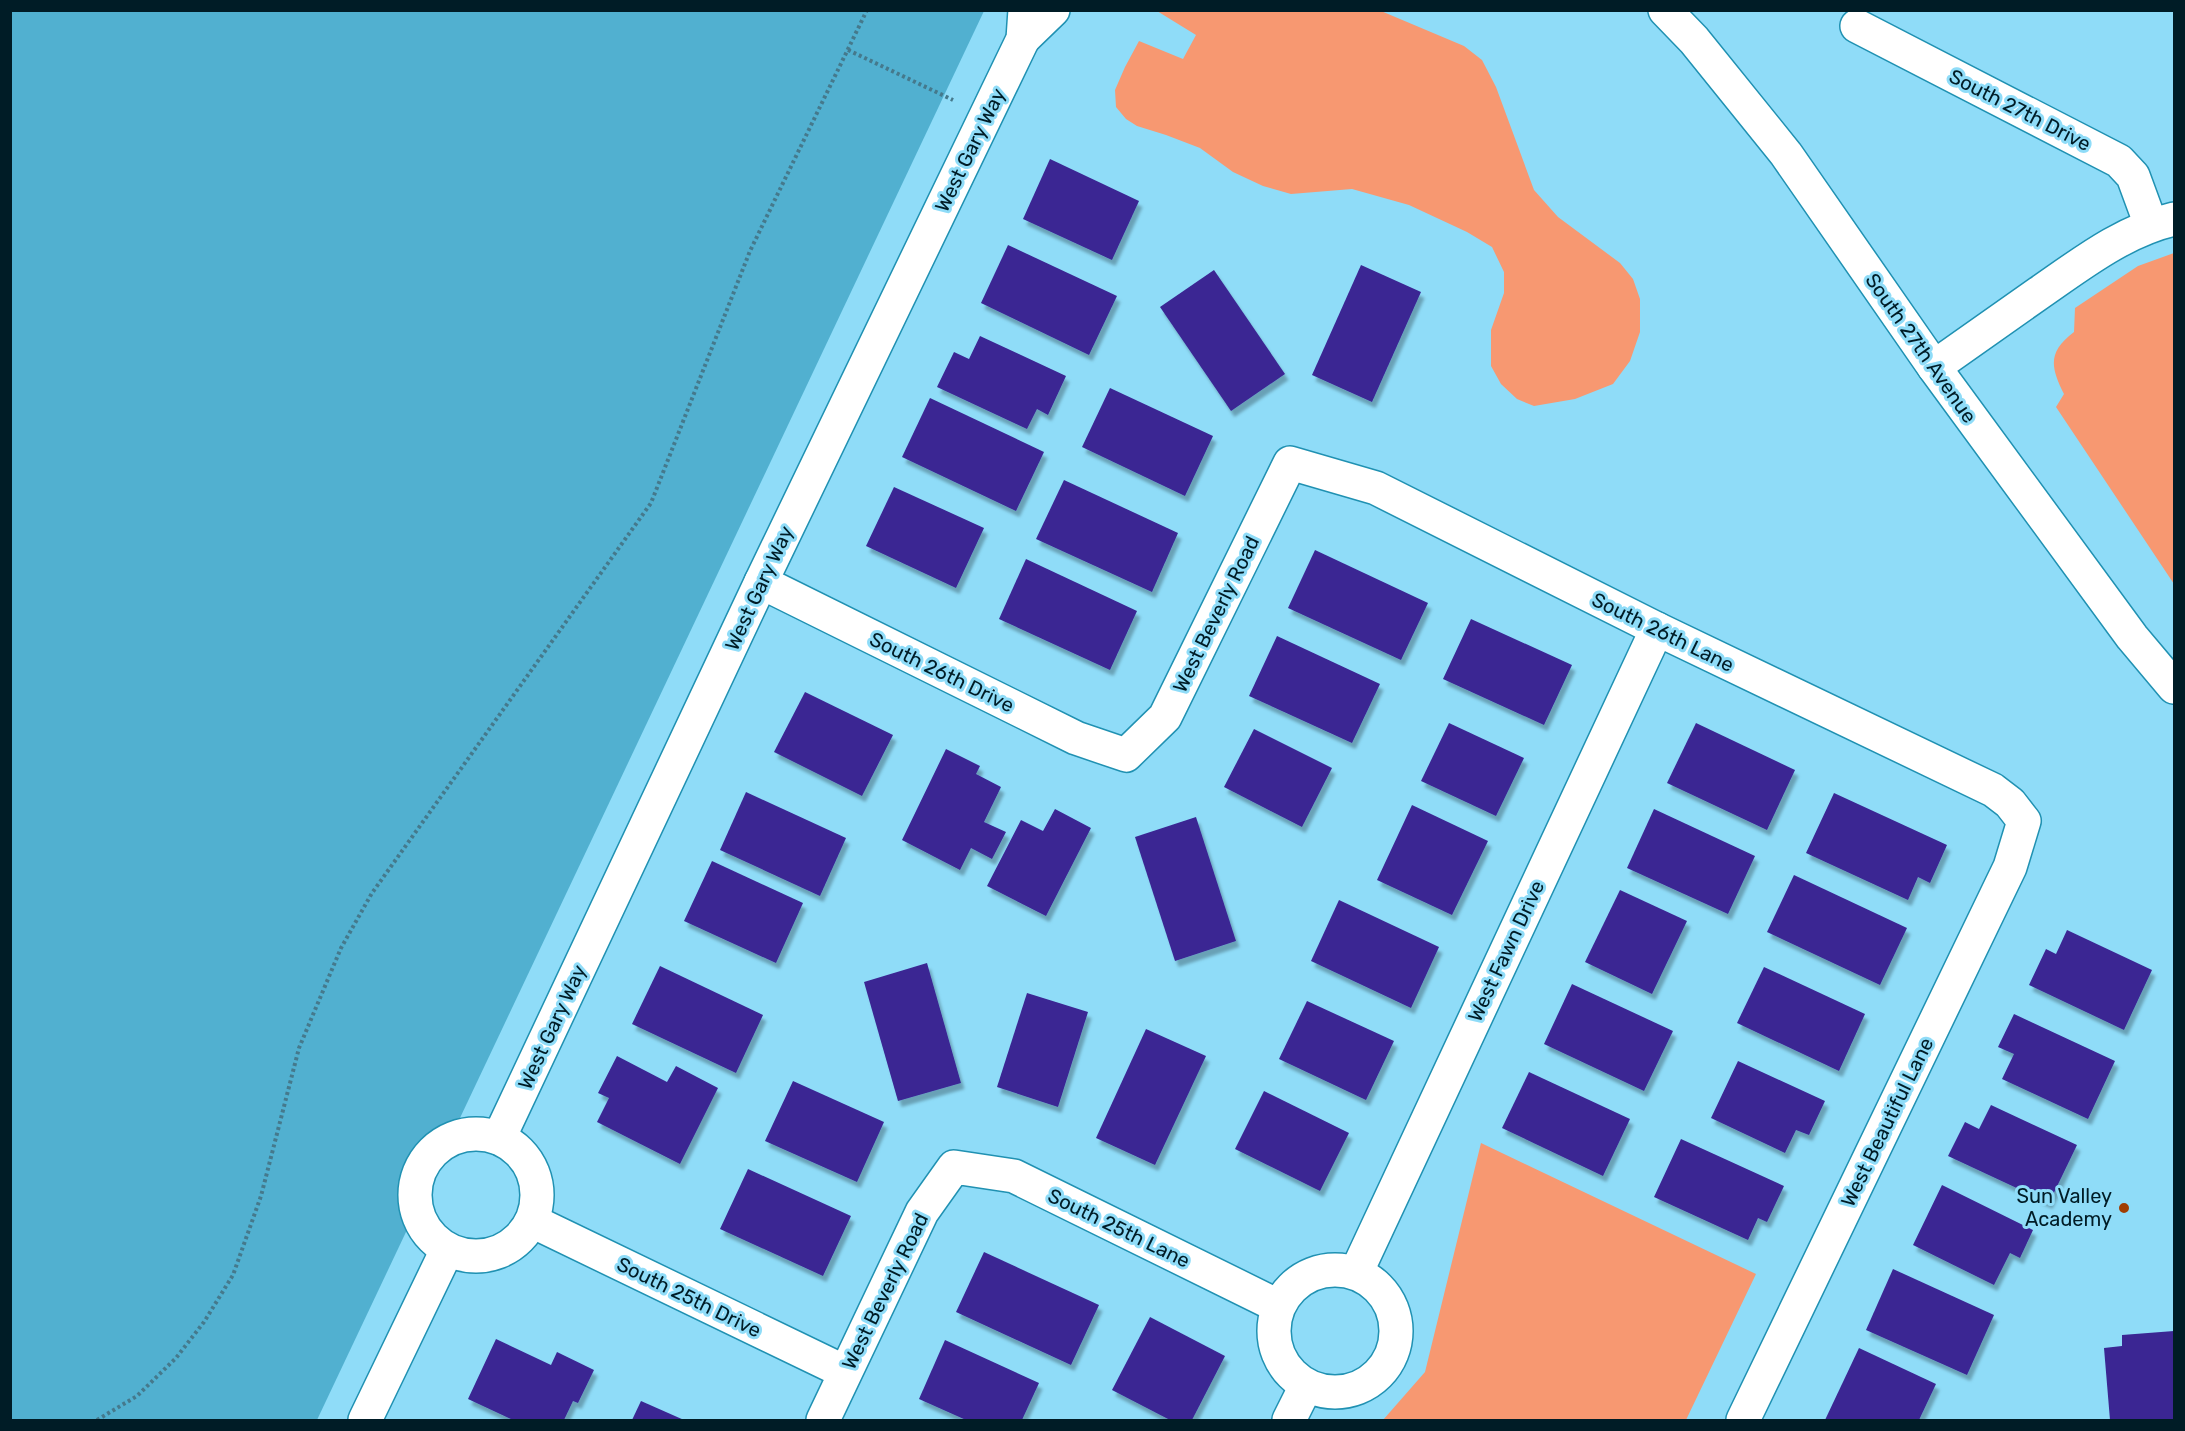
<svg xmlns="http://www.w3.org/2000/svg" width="2185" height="1431" font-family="Rubik,sans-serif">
  <defs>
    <filter id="shadow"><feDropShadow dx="3.5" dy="6" stdDeviation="1.5" flood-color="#0004"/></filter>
  </defs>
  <rect width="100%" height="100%" fill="#8fdcf8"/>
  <!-- green -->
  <g fill="#f79871">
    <path d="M1157 11H1381L1464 46 1482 60 1496 87 1534 190 1558 217 1620 263 1633 279 1640 299V332L1630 361 1613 384 1575 399 1534 406 1517 399 1501 384 1491 366V330L1504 293V272L1492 247 1467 232 1409 205 1352 189 1291 194 1263 186 1233 172 1200 148 1166 135 1137 126 1126 119 1116 107 1115 90 1125 67 1139 41 1183 59 1196 35Z"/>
    <path d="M2174 253V584L2056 407 2064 394C2050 366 2048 352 2074 332L2075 308 2138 266Z"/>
    <path d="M1481 1143 1756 1274 1686 1420H1383L1425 1372Z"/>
  </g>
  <!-- water -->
  <path fill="#51b0d0" d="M10 11H984L317 1420H11Z"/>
  <!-- building -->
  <g fill="#3a2693" filter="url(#shadow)">
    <path d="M1050 159 1139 201 1112 260 1023 219Z"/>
    <path d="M1008 245 1117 296 1089 355 981 303Z"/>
    <path d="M1361 265 1421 292 1372 402 1312 375Z"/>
    <path d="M1214 270 1285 374 1231 411 1160 307Z"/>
    <path d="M980 336 1066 376 1048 415 1037 409 1027 429 937 387 954 352 969 359Z"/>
    <path d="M1110 388 1213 436 1185 496 1082 447Z"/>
    <path d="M930 398 1044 452 1016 511 902 457Z"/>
    <path d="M1064 480 1178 533 1152 592 1036 539Z"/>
    <path d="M894 487 984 528 956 588 866 546Z"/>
    <path d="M1315 550 1428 603 1401 660 1288 608Z"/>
    <path d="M1026 559 1137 611 1110 670 999 619Z"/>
    <path d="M1471 619 1572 665 1544 725 1443 679Z"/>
    <path d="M1277 636 1380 684 1352 743 1249 696Z"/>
    <path d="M805 692 893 735 862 796 774 752Z"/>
    <path d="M1449 723 1524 758 1496 816 1421 781Z"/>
    <path d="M1696 723 1795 770 1767 830 1667 783Z"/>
    <path d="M1254 729 1332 768 1302 827 1224 787Z"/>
    <path d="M946 749 980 766 976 774 1001 787 984 822 1006 832 992 859 971 848 960 870 902 840Z"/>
    <path d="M746 792 846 838 820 896 720 850Z"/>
    <path d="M1834 793 1947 845 1930 883 1918 877 1908 900 1806 853Z"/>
    <path d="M1412 805 1488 841 1452 915 1377 880Z"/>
    <path d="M1055 809 1091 828 1046 916 987 886 1021 820 1043 831Z"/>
    <path d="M1654 809 1755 856 1728 914 1627 868Z"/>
    <path d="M1196 817 1236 941 1175 961 1135 837Z"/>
    <path d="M712 861 803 903 776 963 684 921Z"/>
    <path d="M1794 875 1907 928 1880 985 1767 932Z"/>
    <path d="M1620 890 1687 921 1652 994 1585 962Z"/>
    <path d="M1339 900 1439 947 1411 1008 1311 961Z"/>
    <path d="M2067 930 2152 970 2124 1030 2029 985 2046 949 2056 954Z"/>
    <path d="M927 963 961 1083 898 1101 864 982Z"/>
    <path d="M660 966 763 1015 736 1073 632 1024Z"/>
    <path d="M1764 967 1865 1014 1839 1071 1737 1023Z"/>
    <path d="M1572 984 1673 1031 1644 1091 1544 1044Z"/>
    <path d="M1027 993 1088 1012 1058 1107 997 1087Z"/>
    <path d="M1307 1001 1394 1041 1366 1100 1279 1059Z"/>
    <path d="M2014 1014 2115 1061 2088 1119 2002 1079 2014 1054 1998 1047Z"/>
    <path d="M1146 1029 1206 1056 1155 1165 1096 1138Z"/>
    <path d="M617 1056 667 1082 676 1066 718 1088 680 1164 597 1122 609 1098 598 1093Z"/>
    <path d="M1738 1061 1825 1101 1809 1135 1796 1130 1785 1153 1711 1118Z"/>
    <path d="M1529 1072 1630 1119 1603 1176 1502 1128Z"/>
    <path d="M793 1081 884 1122 857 1182 765 1141Z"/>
    <path d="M1264 1091 1349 1133 1320 1191 1235 1149Z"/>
    <path d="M1991 1105 2077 1145 2049 1203 1948 1156 1965 1122 1979 1129Z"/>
    <path d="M1681 1139 1784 1186 1767 1222 1758 1218 1748 1240 1654 1197Z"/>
    <path d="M748 1169 851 1216 823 1276 720 1229Z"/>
    <path d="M1942 1185 2033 1230 2020 1258 2010 1253 1994 1285 1913 1245Z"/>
    <path d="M984 1252 1099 1305 1071 1365 956 1312Z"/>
    <path d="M1893 1269 1994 1315 1967 1375 1866 1330Z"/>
    <path d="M1150 1317 1225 1356 1192 1420H1170L1112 1390Z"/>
    <path d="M2174 1331V1420H2110L2104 1348 2122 1346V1335Z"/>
    <path d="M496 1339 551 1365 557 1352 594 1370 578 1403 573 1401 564 1420H513L468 1399Z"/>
    <path d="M945 1340 1039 1383 1022 1420H966L919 1399Z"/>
    <path d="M1859 1348 1936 1384 1919 1420H1825Z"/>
    <path d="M641 1401 684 1420H632Z"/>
  </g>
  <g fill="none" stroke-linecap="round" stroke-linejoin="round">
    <!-- minor casing -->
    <g stroke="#2091b2" stroke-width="36">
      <g id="minor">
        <path d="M1665 10 1694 40 1786 154 1934 367 2132 637 2174 687"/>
        <path d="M1857 26 2119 161 2133 176 2151 225"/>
        <path d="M1023 39 1053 10"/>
        <path d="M1934 367C1969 342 2004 318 2039 293 2081 264 2123 231 2174 219"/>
        <path d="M761 582 1076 738 1126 755 1165 717 1290 463 1376 488 1657 629 1993 790 2010 803 2024 821 2010 867 1743 1420"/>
        <circle cx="476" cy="1195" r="61"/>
        <path d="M499 1138 761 582 1023 39 1025 10"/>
        <path d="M532 1221 845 1372"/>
        <circle cx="1335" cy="1331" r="61"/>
        <path d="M1356 1273 1657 629"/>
        <path d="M365 1420 447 1250"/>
        <path d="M823 1420 922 1212 954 1167 1014 1176 1278 1306"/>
        <path d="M1289 1420 1306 1386"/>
      </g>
    </g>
    <!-- path -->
    <g stroke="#45798c" stroke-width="4" stroke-dasharray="3 3" stroke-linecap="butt">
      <path d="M848 50 953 100"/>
      <path d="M97 1420 137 1396 176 1358 204 1322 233 1275 261 1196 299 1048 341 948 372 893 651 503 750 251 867 10"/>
    </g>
    <!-- minor -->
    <use href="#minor" stroke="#fff" stroke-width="33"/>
  </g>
  <!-- markers -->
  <circle fill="#a03d02" stroke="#8fdcf8" stroke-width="2" cx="2124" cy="1208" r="6"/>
  <g text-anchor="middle" stroke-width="6" stroke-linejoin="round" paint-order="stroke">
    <!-- street labels -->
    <g font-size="20" fill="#001c26" stroke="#8fdcf8">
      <text transform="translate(2020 110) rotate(27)" y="7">South 27th Drive</text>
      <text transform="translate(970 150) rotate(-64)" y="7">West Gary Way</text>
      <text transform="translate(1921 348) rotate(55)" y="7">South 27th Avenue</text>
      <text transform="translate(759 588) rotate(-65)" y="7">West Gary Way</text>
      <text transform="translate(1216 614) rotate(-64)" y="7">West Beverly Road</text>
      <text transform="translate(1663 632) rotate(26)" y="7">South 26th Lane</text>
      <text transform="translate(942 672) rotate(26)" y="7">South 26th Drive</text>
      <text transform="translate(1506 951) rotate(-65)" y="7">West Fawn Drive</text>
      <text transform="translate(552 1027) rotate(-65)" y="7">West Gary Way</text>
      <text transform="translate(1887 1122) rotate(-64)" y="7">West Beautiful Lane</text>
      <text transform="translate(1119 1228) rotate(26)" y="7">South 25th Lane</text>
      <text transform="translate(885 1291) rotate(-64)" y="7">West Beverly Road</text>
      <text transform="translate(689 1297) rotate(26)" y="7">South 25th Drive</text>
    </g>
    <!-- poi labels -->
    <g font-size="20" fill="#001c26" stroke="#8fdcf8" text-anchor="end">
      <text x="2112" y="1203">Sun Valley<tspan x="2112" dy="23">Academy</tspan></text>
    </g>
  </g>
  <!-- border -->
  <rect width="2185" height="1431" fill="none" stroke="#001c26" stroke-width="24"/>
</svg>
